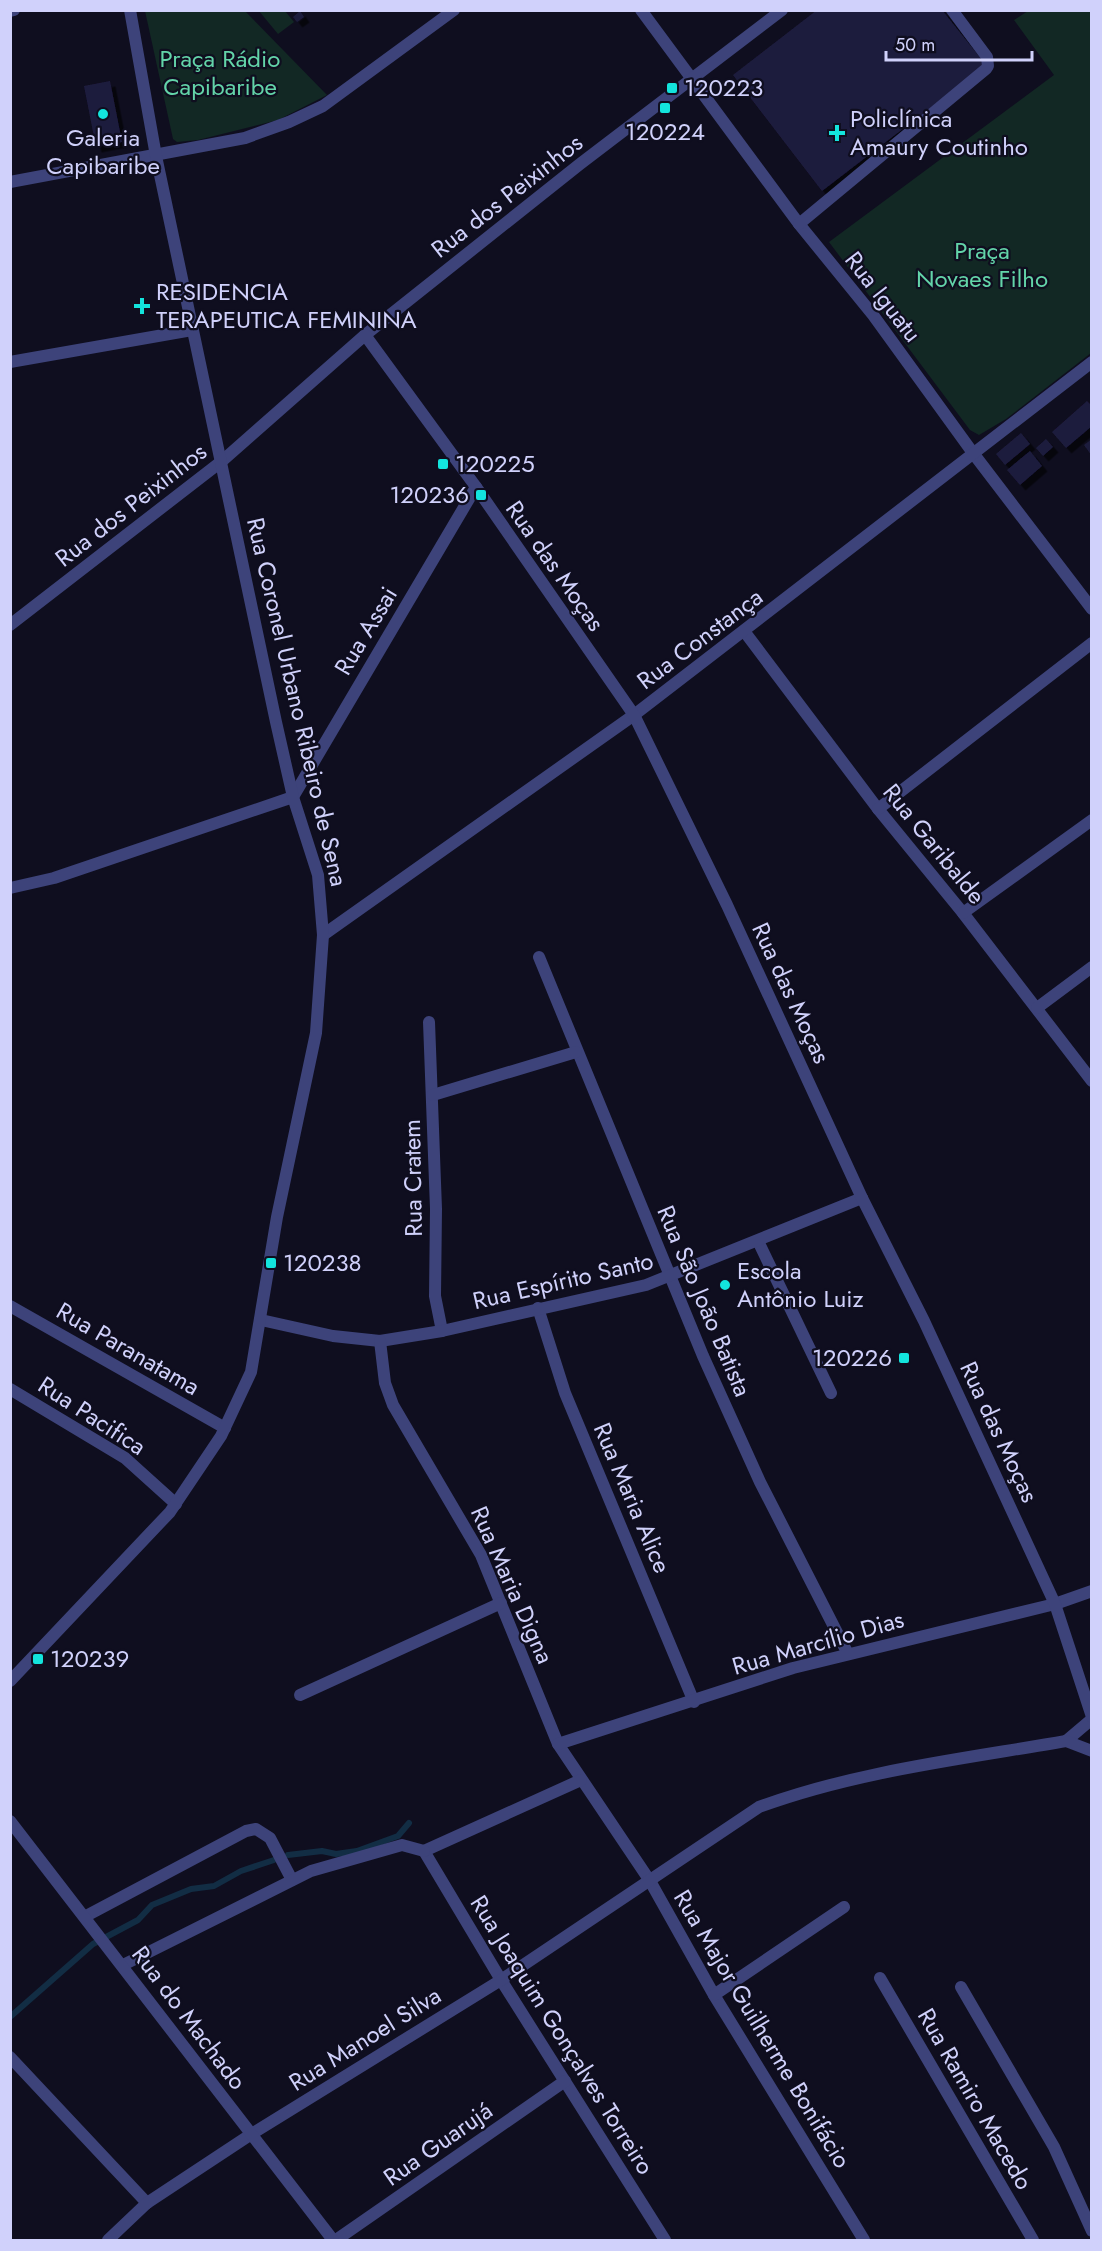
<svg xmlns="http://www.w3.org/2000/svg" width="1102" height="2251" font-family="Jost,sans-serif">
  <defs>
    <filter id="shadow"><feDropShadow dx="5.5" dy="5.5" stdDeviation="0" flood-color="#0009"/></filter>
  </defs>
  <rect width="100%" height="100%" fill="#0f0e1f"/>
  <!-- green -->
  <g fill="#122824">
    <path d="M145 11H245L327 95 278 120 198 140 177 142 173 139Z"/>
    <path d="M259 11H285L294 22 278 34Z"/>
    <path d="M1028 11H1091V353L1006 419 979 435 970 430 829 242 1054 75 1014 20Z"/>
  </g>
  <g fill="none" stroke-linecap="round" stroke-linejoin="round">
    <!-- stream -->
    <g stroke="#122d44" stroke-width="6">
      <path d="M288 1855 322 1851 336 1854 357 1851 398 1836 409 1823"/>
      <path d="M10 2017 93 1944 138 1920 152 1905 191 1889 214 1886 241 1871 274 1860"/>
    </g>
  </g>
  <!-- building -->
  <g fill="#1e1c3e" filter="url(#shadow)">
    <path d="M817 10H942L986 65 822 191 733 75Z"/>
    <path d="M300 11 304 17 297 22 293 17Z"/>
    <path d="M110 81 122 142 96 147 84 86Z"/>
    <path d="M1087 401 1092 406V426L1066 448 1052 432Z"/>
    <path d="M1021 433 1030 444 1005 465 996 454Z"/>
    <path d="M1046 439 1053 447 1043 456 1036 448Z"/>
    <path d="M1092 439V456L1084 445Z"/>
    <path d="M1030 451 1042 466 1020 485 1007 470Z"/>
  </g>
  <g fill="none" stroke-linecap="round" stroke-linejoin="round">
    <!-- minor -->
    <g stroke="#3d437a" stroke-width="12">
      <path d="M641 10 799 224 873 315 973 453 1092 609"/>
      <path d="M10 11 14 10"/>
      <path d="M10 182 245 138 289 122 323 106 454 10"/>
      <path d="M799 224 986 69 988 66 987 57 952 10"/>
      <path d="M365 335 580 164 782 10"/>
      <path d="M10 362 192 330"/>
      <path d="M10 625 222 461"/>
      <path d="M744 631 878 809 963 913 1092 1081"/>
      <path d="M878 809 1092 643"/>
      <path d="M10 888 54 878 293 797 476 487"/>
      <path d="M963 913 1092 820"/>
      <path d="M323 935 634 715 1092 362"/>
      <path d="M539 957 703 1356 760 1482 848 1654"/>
      <path d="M1037 1008 1092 967"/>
      <path d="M429 1022 436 1209 435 1296 442 1331"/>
      <path d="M433 1095 576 1052"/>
      <path d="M758 1241 831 1393"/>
      <path d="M10 1306 225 1428"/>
      <path d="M538 1308 565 1393 694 1702"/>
      <path d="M261 1320 333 1336 380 1341 442 1331 646 1285 862 1198"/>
      <path d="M380 1341 385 1383 393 1405 481 1555 558 1744 650 1881 714 1995 864 2240"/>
      <path d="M10 1389 125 1458 176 1504"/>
      <path d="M300 1695 501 1603"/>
      <path d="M1066 1741 1092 1719"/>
      <path d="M558 1744 793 1668 1055 1604 1092 1591"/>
      <path d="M424 1851 501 1980 665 2240"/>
      <path d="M424 1851 581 1780"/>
      <path d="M86 1916 246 1831 256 1829 270 1838 292 1880"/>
      <path d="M123 1965 311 1871 402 1845 424 1851"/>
      <path d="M880 1978 1033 2240"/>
      <path d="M961 1987 1054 2147 1092 2231"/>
      <path d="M714 1995 844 1907"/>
      <path d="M10 2057 147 2203"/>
      <path d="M108 2240 147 2203 250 2135 501 1980 759 1807C857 1771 963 1759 1066 1741L1092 1751"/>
      <path d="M336 2240 565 2081"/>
    </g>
    <!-- tertiary -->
    <g stroke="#3d437a" stroke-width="12">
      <path d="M222 461 365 335 476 487 634 715 727 905 862 1198 924 1321 1055 1604 1092 1717"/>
      <path d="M10 1681 170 1512 221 1436 251 1372 277 1217 316 1033 323 935 318 875 293 797 276 722 156 156 130 10"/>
      <path d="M10 1821 333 2240"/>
    </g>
  </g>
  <!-- markers -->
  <g fill="#13e4dd" stroke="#0f0e1f" stroke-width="2">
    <rect x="666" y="82" width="12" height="12" rx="3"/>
    <rect x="659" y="102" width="12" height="12" rx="3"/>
    <circle cx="103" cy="114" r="6"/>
    <path d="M834 124h6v6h6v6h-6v6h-6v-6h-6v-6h6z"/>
    <path d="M139 297h6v6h6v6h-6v6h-6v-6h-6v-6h6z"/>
    <rect x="437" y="458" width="12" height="12" rx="3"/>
    <rect x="475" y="489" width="12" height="12" rx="3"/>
    <rect x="265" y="1257" width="12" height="12" rx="3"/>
    <circle cx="725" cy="1285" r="6"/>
    <rect x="898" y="1352" width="12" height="12" rx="3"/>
    <rect x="32" y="1653" width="12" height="12" rx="3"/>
  </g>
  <g text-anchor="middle" stroke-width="4.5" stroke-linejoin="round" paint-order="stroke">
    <!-- park labels -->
    <g font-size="24" fill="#63d4a9" stroke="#0f0e1f">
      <text x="220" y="67">Praça Rádio<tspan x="220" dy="28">Capibaribe</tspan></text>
      <text x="982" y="259">Praça<tspan x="982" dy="28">Novaes Filho</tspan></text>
    </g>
    <!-- poi labels -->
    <g font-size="24" fill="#d0d1fb" stroke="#0f0e1f" text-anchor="start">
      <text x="684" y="96">120223</text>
      <text x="850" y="127">Policlínica<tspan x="850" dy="28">Amaury Coutinho</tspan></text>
      <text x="665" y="140" text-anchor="middle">120224</text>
      <text x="103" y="146" text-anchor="middle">Galeria<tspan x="103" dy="28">Capibaribe</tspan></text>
      <text x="156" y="300">RESIDENCIA<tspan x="156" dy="28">TERAPEUTICA FEMININA</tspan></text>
      <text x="455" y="472">120225</text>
      <text x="469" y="503" text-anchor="end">120236</text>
      <text x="283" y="1271">120238</text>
      <text x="737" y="1279">Escola<tspan x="737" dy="28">Antônio Luiz</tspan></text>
      <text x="892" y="1366" text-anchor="end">120226</text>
      <text x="50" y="1667">120239</text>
    </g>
    <!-- street labels -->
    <g font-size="24" fill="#d0d1fb" stroke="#0f0e1f">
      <text transform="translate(507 196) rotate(-38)" y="8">Rua dos Peixinhos</text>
      <text transform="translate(883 297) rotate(52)" y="8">Rua Iguatu</text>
      <text transform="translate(131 505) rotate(-38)" y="8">Rua dos Peixinhos</text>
      <text transform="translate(555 566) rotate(55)" y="8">Rua das Moças</text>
      <text transform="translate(366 631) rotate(-59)" y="8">Rua Assai</text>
      <text transform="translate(700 639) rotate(-37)" y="8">Rua Constança</text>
      <text transform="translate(297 702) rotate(77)" y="8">Rua Coronel Urbano Ribeiro de Sena</text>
      <text transform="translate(934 844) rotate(51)" y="8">Rua Garibalde</text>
      <text transform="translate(791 993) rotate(65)" y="8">Rua das Moças</text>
      <text transform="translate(413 1178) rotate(-91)" y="8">Rua Cratem</text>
      <text transform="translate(563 1281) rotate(-13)" y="8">Rua Espírito Santo</text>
      <text transform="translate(704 1301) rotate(67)" y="8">Rua São João Batista</text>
      <text transform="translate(128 1349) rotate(30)" y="8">Rua Paranatama</text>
      <text transform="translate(92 1416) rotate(33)" y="8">Rua Pacifica</text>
      <text transform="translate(999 1432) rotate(65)" y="8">Rua das Moças</text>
      <text transform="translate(632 1498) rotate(67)" y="8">Rua Maria Alice</text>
      <text transform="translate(512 1585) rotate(66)" y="8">Rua Maria Digna</text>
      <text transform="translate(818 1643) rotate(-16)" y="8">Rua Marcílio Dias</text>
      <text transform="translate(189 2018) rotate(53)" y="8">Rua do Machado</text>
      <text transform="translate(762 2029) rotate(59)" y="8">Rua Major Guilherme Bonifácio</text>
      <text transform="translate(562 2035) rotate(58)" y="8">Rua Joaquim Gonçalves Torreiro</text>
      <text transform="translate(365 2039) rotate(-32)" y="8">Rua Manoel Silva</text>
      <text transform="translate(975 2099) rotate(60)" y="8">Rua Ramiro Macedo</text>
      <text transform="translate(438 2144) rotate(-35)" y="8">Rua Guarujá</text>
    </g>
  </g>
  <!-- border -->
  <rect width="1102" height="2251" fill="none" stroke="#d0d1fb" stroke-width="24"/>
  <!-- scale -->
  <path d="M886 51v9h146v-9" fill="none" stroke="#d0d1fb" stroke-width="3"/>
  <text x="895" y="51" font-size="18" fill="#d0d1fb" stroke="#0f0e1f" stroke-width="4.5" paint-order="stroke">50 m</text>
</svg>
